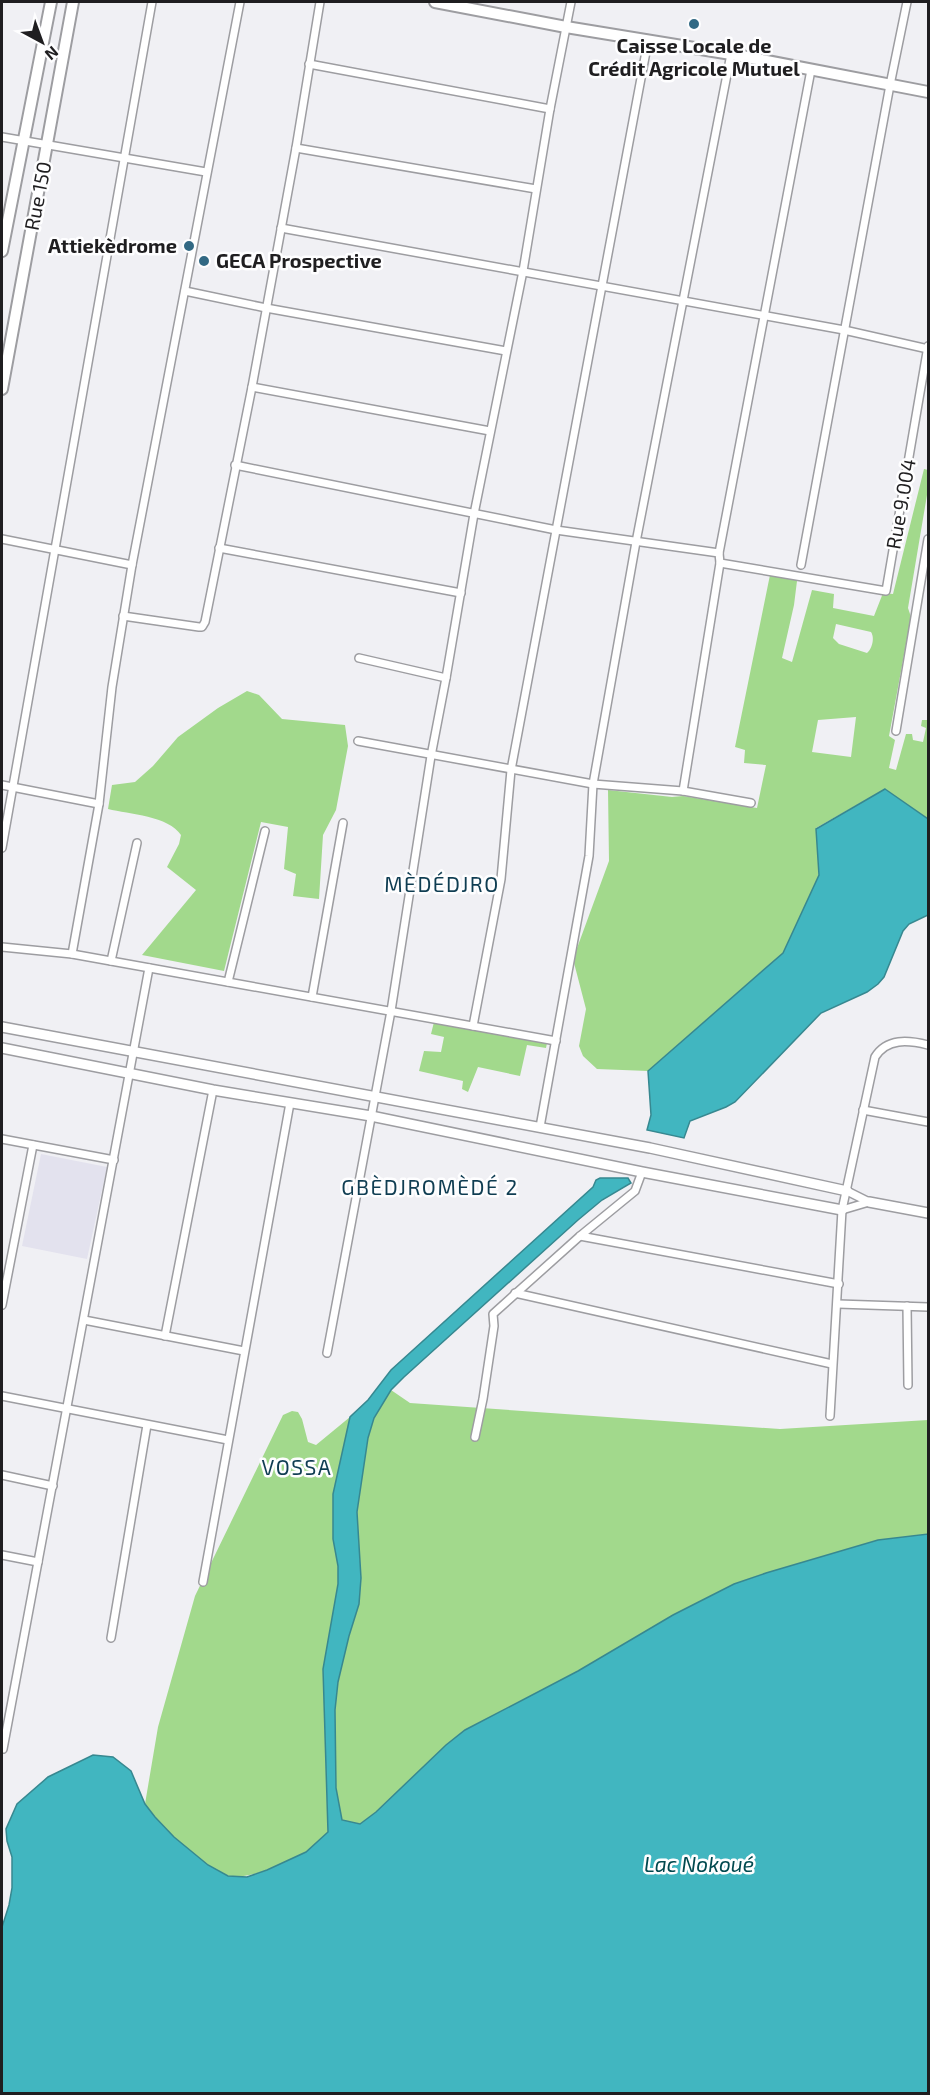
<svg xmlns="http://www.w3.org/2000/svg" width="930" height="2095" font-family="'Exo 2',sans-serif">
  <rect width="100%" height="100%" fill="#f0f0f4"/>
  <!-- built -->
  <path fill="#e3e2ee" d="M41 1154 107 1167 87 1259 22 1246Z"/>
  <!-- green -->
  <g fill="#a2d98c" fill-rule="evenodd">
    <path d="M924 469 928 470V489L908 608 911 617 889 736 895 740 889 768 896 770 906 734H912L913 740 923 742 926 728 921 726 922 720H928V819L885 789 816 828 819 875 783 953 648 1071 597 1069 583 1056 579 1046 586 1009 573 959 609 861 608 790 672 797 683 796 757 808 766 765 744 763 745 750 735 747 771 570 798 573 794 605 782 658 792 662 812 590 834 594 833 608 874 616 883 593 893 594ZM836 624 871 632C875 638 872 649 867 653L839 644 833 638ZM856 717 851 757 812 752 818 720Z"/>
    <path d="M247 691 259 695 282 719 345 725 348 746 336 810 323 835 319 899 293 896 296 874 284 869 288 827 261 822 224 971 142 955 196 890 167 867 179 844 181 835C169 816 129 814 108 809L112 785 135 782 153 766 178 737 218 708Z"/>
    <path d="M434 1022 547 1043 546 1048 527 1045 520 1076 478 1067 468 1092 462 1089 463 1081 419 1071 424 1051 441 1052 444 1037 431 1034Z"/>
    <path d="M391 1390 410 1403 780 1429 928 1420V1534L878 1540 766 1573 734 1584 673 1615 578 1671 465 1730 446 1745 376 1812 360 1824 342 1820 336 1788 335 1710 338 1682 349 1636 359 1604 361 1578 357 1512 368 1438 374 1418Z"/>
    <path d="M292 1411 298 1412 302 1419 308 1442 316 1445 350 1417 333 1494V1539L338 1566V1584L323 1669 328 1832C322 1838 315 1845 307 1851 292 1862 249 1880 229 1876 204 1870 160 1825 145 1804L158 1727 195 1596 283 1415Z"/>
  </g>
  <!-- water -->
  <g fill="#41b6c0" stroke="#378890" stroke-width="1.5">
    <path d="M885 789 928 819V915L909 924 903 931 884 977 878 984 867 992 821 1013 735 1102 726 1107 690 1121 684 1138 647 1130 651 1115 648 1071 783 953 819 875 816 829Z"/>
    <path d="M615 1178H628L631 1183 602 1200 578 1220 404 1377 391 1390 374 1418 368 1438 357 1512 361 1578 359 1604 349 1636 338 1682 335 1710 336 1788 342 1820 360 1824 376 1812 446 1745 465 1730 578 1671 673 1615 734 1584 766 1573 878 1540 928 1534V2093H2V1927L9 1905 12 1888V1857L7 1841 6 1829 17 1804 48 1777 93 1755 113 1757 131 1771 145 1804 155 1817 174 1837 208 1865 228 1876 247 1877 267 1870 306 1852 328 1832 323 1669 338 1584V1566L333 1539V1494L350 1417 368 1400 391 1370 593 1187 596 1180 600 1178Z"/>
  </g>
  <g fill="none" stroke-linecap="round" stroke-linejoin="round">
    <!-- minor casing -->
    <g stroke="#9d9da1" stroke-width="10">
      <g id="minor">
        <path d="M309 64 550 109"/>
        <path d="M2 137 206 172"/>
        <path d="M296 148 536 189"/>
        <path d="M281 228 844 330 928 349"/>
        <path d="M185 291 266 308 506 351"/>
        <path d="M252 387 490 431"/>
        <path d="M235 465 556 530 719 553 720 563 886 591 928 346"/>
        <path d="M2 539 132 565"/>
        <path d="M219 548 461 593"/>
        <path d="M719 553 811 70"/>
        <path d="M801 565 890 85 907 2"/>
        <path d="M123 616 199 627H202L205 622 252 387 296 148 320 2"/>
        <path d="M359 658 446 678"/>
        <path d="M896 731 928 539"/>
        <path d="M358 741 593 784 683 791 751 803"/>
        <path d="M2 785 99 804"/>
        <path d="M683 791 720 563"/>
        <path d="M2 848 152 2"/>
        <path d="M2 947 72 954 556 1041"/>
        <path d="M72 954 99 804 112 687 132 565 240 2"/>
        <path d="M111 961 137 843"/>
        <path d="M228 982 265 831"/>
        <path d="M312 997 343 823"/>
        <path d="M473 1026 501 879 511 770 648 41"/>
        <path d="M863 1110 928 1122"/>
        <path d="M540 1127 589 856 593 784 636 542 731 54"/>
        <path d="M2 1139 114 1160"/>
        <path d="M847 1191 869 1202"/>
        <path d="M842 1210 869 1202"/>
        <path d="M580 1236 839 1284"/>
        <path d="M515 1293 832 1364"/>
        <path d="M838 1304 928 1307"/>
        <path d="M2 1305 33 1145"/>
        <path d="M907 1306 908 1385"/>
        <path d="M84 1320 244 1351"/>
        <path d="M165 1336 213 1090"/>
        <path d="M327 1353 391 1011 431 756 446 678 474 514 523 271 550 109 571 2"/>
        <path d="M2 1396 228 1440"/>
        <path d="M830 1416 842 1210 875 1057C887 1038 908 1040 928 1045"/>
        <path d="M475 1437 483 1399 494 1326 493 1314 580 1236 635 1191 642 1172"/>
        <path d="M2 1475 53 1486"/>
        <path d="M2 1555 38 1562"/>
        <path d="M203 1582 290 1103"/>
        <path d="M111 1638 147 1425"/>
        <path d="M3 1749 149 968"/>
      </g>
    </g>
    <!-- tertiary casing -->
    <g stroke="#9d9da1" stroke-width="12">
      <g id="tertiary">
        <path d="M2 1027 650 1148 847 1191"/>
        <path d="M2 1048 213 1090 371 1116 642 1172 842 1210"/>
        <path d="M869 1202 928 1213"/>
      </g>
    </g>
    <!-- secondary casing -->
    <g stroke="#9d9da1" stroke-width="14">
      <g id="secondary">
        <path d="M435 2 566 27 731 54 928 92"/>
        <path d="M2 251 51 2"/>
        <path d="M2 389 73 2"/>
      </g>
    </g>
    <!-- minor -->
    <use href="#minor" stroke="#fff" stroke-width="7"/>
    <!-- tertiary -->
    <use href="#tertiary" stroke="#fff" stroke-width="9"/>
    <!-- secondary -->
    <use href="#secondary" stroke="#fff" stroke-width="10"/>
  </g>
  <!-- markers -->
  <g fill="#326984" stroke="#fefeff" stroke-width="2">
    <circle cx="694" cy="24" r="6"/>
    <circle cx="189" cy="246" r="6"/>
    <circle cx="204" cy="261" r="6"/>
  </g>
  <g text-anchor="middle" stroke-width="5" stroke-linejoin="round" paint-order="stroke">
    <!-- poi labels -->
    <g font-size="20" font-weight="bold" fill="#1f1e20" stroke="#fefeff">
      <text x="694" y="53">Caisse Locale de<tspan x="694" dy="23">Crédit Agricole Mutuel</tspan></text>
      <text x="177" y="253" text-anchor="end">Attiekèdrome</text>
      <text x="216" y="268" text-anchor="start">GECA Prospective</text>
    </g>
    <!-- street labels -->
    <g font-size="20" fill="#1f1e20" stroke="#fefeff">
      <text transform="translate(38 196) rotate(-79)" y="7">Rue 150</text>
      <text transform="translate(901 504) rotate(-80)" y="7">Rue 9.004</text>
    </g>
    <!-- neighbourhood labels -->
    <g font-size="21" letter-spacing="1.5" fill="#0f3d52" stroke="#fefeff">
      <text x="442" y="892">MÈDÉDJRO</text>
      <text x="430" y="1195">GBÈDJROMÈDÉ 2</text>
      <text x="297" y="1475">VOSSA</text>
    </g>
    <!-- water labels -->
    <g font-size="21" font-style="italic" fill="#00494f" stroke="#fefeff">
      <text x="699" y="1872">Lac Nokoué</text>
    </g>
  </g>
  <!-- border -->
  <rect width="930" height="2095" fill="none" stroke="#1f1e20" stroke-width="6"/>
  <!-- north arrow -->
  <g transform="translate(42 42) rotate(139)" stroke="#fefeff" stroke-width="4.5" paint-order="stroke">
  <path d="M0-4.5L10 22L0 15L-10 22Z" fill="#1f1e20"/>
  <text y="-9" font-size="16" font-weight="bold" text-anchor="middle" fill="#1f1e20">N</text>
  </g>
</svg>
